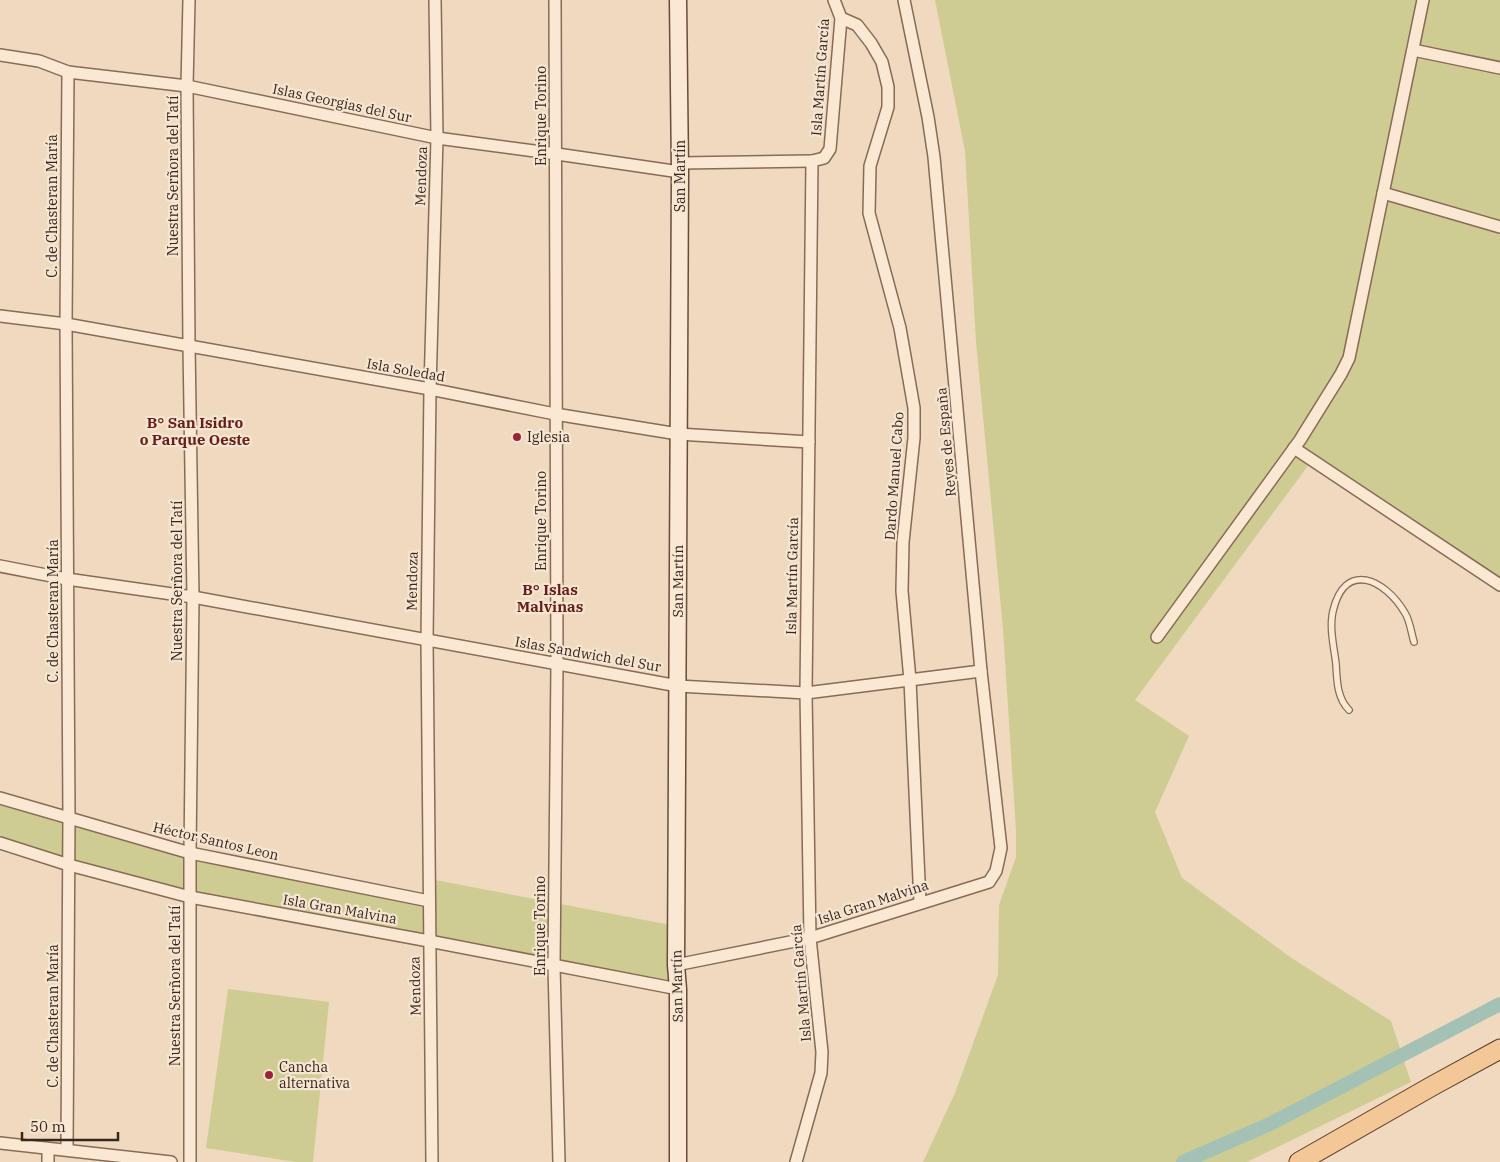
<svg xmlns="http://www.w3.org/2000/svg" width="1500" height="1162" font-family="'IBM Plex Serif',serif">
  <rect width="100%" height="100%" fill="#efdac0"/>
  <!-- green -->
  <g fill="#cecc93">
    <path d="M935 0H1500V592L1310 463 1135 700 1189 736 1155 812 1182 878 1293 959 1391 1021 1411 1082 1247 1162H923L955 1093 998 975 999 905 1016 857V831L1003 629 976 342 965 151Z"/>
    <path d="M0 799 191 854 429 902 430 879 676 926 677 988 190 896 0 842Z"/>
    <path d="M228 989 329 1002 313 1162H296L206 1148Z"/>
  </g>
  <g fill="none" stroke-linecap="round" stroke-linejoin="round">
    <!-- canal -->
    <path stroke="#a3c1b4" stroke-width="14" d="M1183 1162 1270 1124 1500 1004"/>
    <!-- service casing -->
    <g stroke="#896a57" stroke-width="8">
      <path id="service" d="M1349 710C1337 698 1337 681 1336 664 1334 647 1329 628 1333 611 1345 560 1385 579 1405 613 1410 621 1411 632 1414 642"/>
    </g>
    <!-- minor casing -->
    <g stroke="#896a57" stroke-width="14">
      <g id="minor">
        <path d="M189 0 187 86 189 346 193 597 190 853V1162"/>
        <path d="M555 0 557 664 554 966 559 1162"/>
        <path d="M841 18 857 25 871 43 882 62 888 87V107L870 166 869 213 900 328 914 408V438L903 542 902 591 910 680 920 903"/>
        <path d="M1413 50 1500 68"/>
        <path d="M0 55 39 61 68 72 187 86 437 138 557 154 680 172"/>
        <path d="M680 163 812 161"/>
        <path d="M1383 193 1500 227"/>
        <path d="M0 316 66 324 430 389 555 414 678 434 809 442"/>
        <path d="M1294 448 1500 585"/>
        <path d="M0 566 67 579 193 597 678 686 806 693 981 671"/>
        <path d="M1157 637 1300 440 1341 374 1349 358 1423 0"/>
        <path d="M0 798 190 853 429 901"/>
        <path d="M0 843 69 865 190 897 429 941 678 989"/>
        <path d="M676 965 810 938 989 882 996 871 1001 848 981 671 934 157 928 117 904 0"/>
        <path d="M0 1143 171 1162"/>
        <path d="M67 1150 69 817 66 324 68 72"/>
        <path d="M48 1162V1149"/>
        <path d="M432 1162 427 640 430 389 437 138 435 0"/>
        <path d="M796 1162 821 1073 822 1052 810 938 806 693 812 161 824 158 830 149 841 18 834 0"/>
      </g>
    </g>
    <!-- secondary casing -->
    <g stroke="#6a4b3b" stroke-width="19">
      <g id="secondary">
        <path id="s1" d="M678 1162V989L676 965 680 172 678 0"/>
      </g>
    </g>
    <!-- primary casing -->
    <g stroke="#56392c" stroke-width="21">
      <path id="primary" d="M1299 1162 1434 1085 1500 1049"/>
    </g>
    <!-- service -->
    <use href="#service" stroke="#fae8d3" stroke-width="5.5"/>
    <!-- minor -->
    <use href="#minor" stroke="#fae8d3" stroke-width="11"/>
    <!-- secondary -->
    <use href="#secondary" stroke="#fae8d3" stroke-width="16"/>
    <!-- primary -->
    <use href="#primary" stroke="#f4c896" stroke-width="19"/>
  </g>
  <!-- markers -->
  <g fill="#9a2538" stroke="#f6e5d0" stroke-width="2">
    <circle cx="517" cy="437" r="5"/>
    <circle cx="269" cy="1075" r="5"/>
  </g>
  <g text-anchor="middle" stroke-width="4.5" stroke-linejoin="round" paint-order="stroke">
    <!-- street labels -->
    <g font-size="14" fill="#38251c" stroke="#f6e5d0">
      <text transform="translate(820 77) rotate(-86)" y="5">Isla Martín García</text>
      <text transform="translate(342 103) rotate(12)" y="5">Islas Georgias del Sur</text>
      <text transform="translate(541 116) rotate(-90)" y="5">Enrique Torino</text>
      <text transform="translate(173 176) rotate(-90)" y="5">Nuestra Serñora del Tatí</text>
      <text transform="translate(421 176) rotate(-88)" y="5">Mendoza</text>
      <text transform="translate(680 176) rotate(-90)" y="5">San Martín</text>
      <text transform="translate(52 206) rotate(-90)" y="5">C. de Chasteran María</text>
      <text transform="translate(406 370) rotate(10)" y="5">Isla Soledad</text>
      <text transform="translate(946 442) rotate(-95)" y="5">Reyes de España</text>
      <text transform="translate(894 476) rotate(-86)" y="5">Dardo Manuel Cabo</text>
      <text transform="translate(541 521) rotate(-90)" y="5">Enrique Torino</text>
      <text transform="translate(792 576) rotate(-89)" y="5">Isla Martín García</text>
      <text transform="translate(177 581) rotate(-90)" y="5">Nuestra Serñora del Tatí</text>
      <text transform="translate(412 581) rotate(-89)" y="5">Mendoza</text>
      <text dy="5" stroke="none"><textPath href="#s1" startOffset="581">San Martín</textPath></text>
      <text transform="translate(53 611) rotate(-90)" y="5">C. de Chasteran María</text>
      <text transform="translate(588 654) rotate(10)" y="5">Islas Sandwich del Sur</text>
      <text transform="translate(216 841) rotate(13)" y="5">Héctor Santos Leon</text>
      <text transform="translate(873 902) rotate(-18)" y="5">Isla Gran Malvina</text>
      <text transform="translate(340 909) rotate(10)" y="5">Isla Gran Malvina</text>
      <text transform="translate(540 926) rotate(-90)" y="5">Enrique Torino</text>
      <text transform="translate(801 983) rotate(-95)" y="5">Isla Martín García</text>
      <text transform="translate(175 986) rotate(-90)" y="5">Nuestra Serñora del Tatí</text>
      <text transform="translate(415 986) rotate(-91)" y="5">Mendoza</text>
      <text transform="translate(677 986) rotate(-91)" y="5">San Martín</text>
      <text transform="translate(53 1016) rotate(-90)" y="5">C. de Chasteran María</text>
    </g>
    <!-- poi labels -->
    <g font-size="14" fill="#38251c" stroke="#f6e5d0" text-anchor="start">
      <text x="527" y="442">Iglesia</text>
      <text x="279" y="1072">Cancha<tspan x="279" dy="16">alternativa</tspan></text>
    </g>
    <!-- neighbourhood labels -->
    <g font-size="15" font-weight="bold" fill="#661e1a" stroke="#f6e5d0">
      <text x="195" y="428">B° San Isidro<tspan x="195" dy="17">o Parque Oeste</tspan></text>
      <text x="550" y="595">B° Islas<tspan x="550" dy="17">Malvinas</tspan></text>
    </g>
  </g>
  <!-- scale -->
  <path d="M22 1132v8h96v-8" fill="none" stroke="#38251c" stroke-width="2.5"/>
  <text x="30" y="1132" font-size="15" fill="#38251c" stroke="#f6e5d0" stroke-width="4" paint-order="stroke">50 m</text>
</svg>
